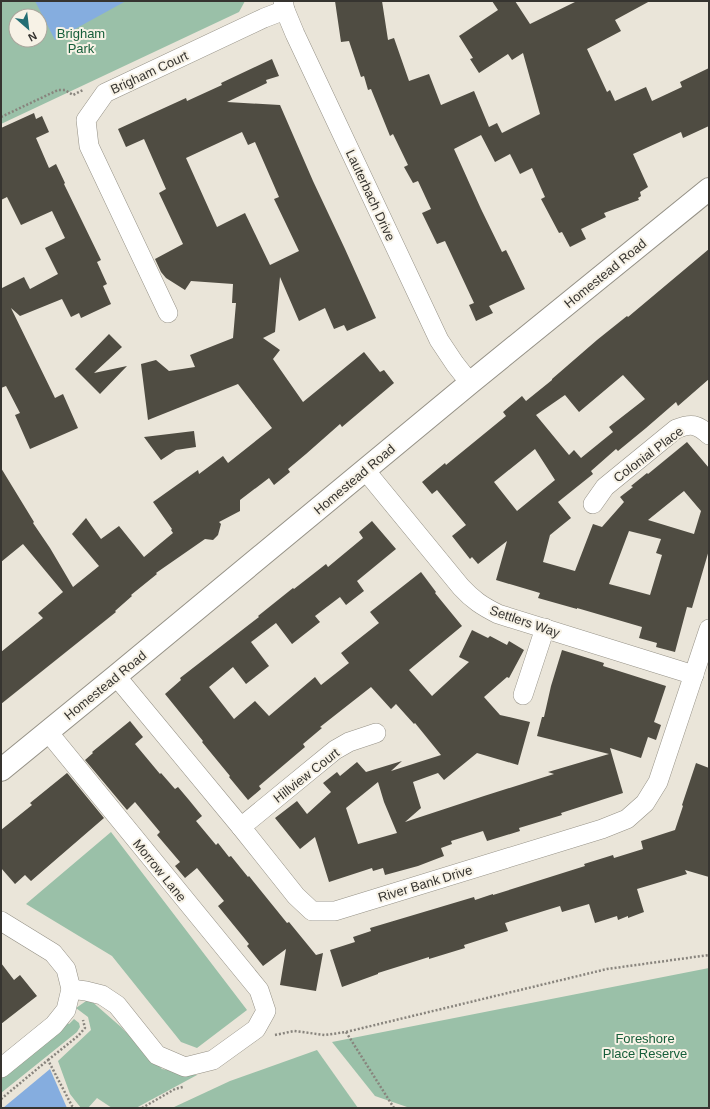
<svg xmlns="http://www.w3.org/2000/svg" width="710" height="1109" font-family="Arial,sans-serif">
  <rect width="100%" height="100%" fill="#eae5d9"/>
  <!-- green -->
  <g fill="#9ac0a8" fill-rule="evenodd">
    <path d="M1 1H245L239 12 1 124ZM16 16H40V40H16Z"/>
    <path d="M111 832 247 1010 197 1048 181 1042 112 956 26 904Z"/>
    <path d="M709 968V1108H410L375 1096 332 1042Z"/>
    <path d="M89 999 121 1027 162 1069 197 1075 136 1108H112L97 1098 88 1108H81L70 1094 58 1061 91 1030 88 1017 76 1008Z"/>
    <path d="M74 1019 79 1023 80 1027 77 1032 1 1093V1075L66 1022 69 1024Z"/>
    <path d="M317 1050 358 1108H172L230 1081Z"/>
  </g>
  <!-- water -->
  <g fill="#85addf">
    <path d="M35 1H126L55 40Z"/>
    <path d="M50 1069 67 1108H3Z"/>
  </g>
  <!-- building -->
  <g fill="#4f4c42" fill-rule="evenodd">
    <path d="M335 1H382L388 40 394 38 409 81 429 74 441 105 474 91 489 127 497 123 502 133 540 114 523 53 512 60 508 54 479 73 470 59 473 58 459 36 498 10 492 1H515L530 24 577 1H650L615 20 621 31 587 49 607 92 610 90 615 101 646 87 652 101 682 87 680 82 709 68V126L683 138 681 132 633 154 648 187 640 192 641 196 638 198 639 200 604 213 606 217 581 229 586 239 570 247 562 232 559 233 541 199 545 197 532 168 520 174 510 154 495 162 481 135 454 149 481 209 502 252 506 250 525 289 489 306 493 313 476 321 469 305 474 303 445 241 437 244 422 213 431 209 418 181 413 183 404 167 408 165 393 134 390 136 371 89 368 90 364 76 361 77 349 41 341 42Z"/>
    <path d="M272 59 279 76 266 80 267 83 227 102 280 105 313 181 345 249 376 318 347 331 344 325 334 329 325 308 299 321 280 277 275 332 263 338 280 350 273 359 303 402 364 352 380 372 384 370 394 383 342 427 340 424 306 454 288 469 290 472 274 485 269 478 240 500V511L219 522 221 524 218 535 213 540 205 539 156 573 157 574 131 595 132 596 115 611 116 612 1 704V652L43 618 38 613 63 592 23 544 1 562V468L34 522 33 523 50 548 73 587 99 566 72 534 86 518 101 539 119 526 144 557 173 533 171 530 172 529 153 502 198 470 199 474 223 456 228 463 272 428 238 384 148 420 141 364 156 360 169 371 195 367 190 355 233 338 236 303H232L233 284 191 281 185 290 166 278 161 272 155 259 183 244 159 193 166 189 144 139 126 147 118 129 186 98 187 101 222 85 221 83ZM242 132 248 145 255 142 279 197 274 199 299 251 270 265 245 213 217 227 186 158Z"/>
    <path d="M34 113 36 119 42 116 49 132 36 138 49 168 56 164 65 183 64 184 101 260 97 262 107 284 103 286 111 304 81 318 79 313 71 317 62 299 20 316 11 308 55 398 63 394 78 428 30 449 15 415 20 413 6 386 1 388V286L2 288 24 277 30 289 58 274 45 248 65 238 52 211 21 225 7 197 1 200V128Z"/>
    <path d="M709 249V379L678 406 676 402 646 428 618 451 616 449 591 471 593 474 558 502 571 518 550 535 543 562 575 571 593 524 602 527 624 502 620 497 633 487 631 486 647 473 648 474 687 442 709 468V550L692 608 687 607 675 652 656 647 657 643 639 638 642 627 577 608V609L538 598 540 593 496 580 507 541 478 564 472 557 470 559 452 536 466 525 437 490 432 494 422 482 445 463 446 465 506 416 503 412 522 396 526 401 552 380V379L597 340 627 316 628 317ZM623 375 645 399 609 427 613 432 581 458 574 450 569 455 536 415 565 395 579 412ZM535 449 555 480 517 511 494 482ZM684 491 701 511 694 534 648 520ZM629 531 661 539 656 553 662 555 650 595 609 584Z"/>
    <path d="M109 334 122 347 94 373 127 366 100 394 75 369Z"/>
    <path d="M194 431 196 447 176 450 161 460 144 437Z"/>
    <path d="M372 521 396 549 357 581 364 591 346 605 340 597 315 616 320 622 292 644 276 623 251 642 269 666 246 684 233 667 209 687 234 719 255 701 269 716 315 677 321 685 349 663 341 653 379 623 370 612 421 572 436 592 435 593 462 626 409 670 432 696 469 662 459 657 472 630 488 638 490 636 507 645 509 641 524 650 509 678 507 677 484 697 500 715 530 722 518 765 477 753 444 780 438 773 413 782 421 808 405 822 484 796 554 774 548 772 609 754 537 736 542 717H544L551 686 562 650 604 663 603 666 666 686 654 722 661 725 656 740 648 737 641 758 610 748 623 793 561 813 562 815 519 828 520 831 487 841 483 831 451 841 452 844 441 848 444 856 418 866 385 875 383 868 373 871 372 868 329 882 315 837 300 849 275 818 297 801 307 814 331 792 323 783 337 772 340 776 357 762 366 772 402 761 391 771 441 755 415 723 414 724 396 704 391 709 371 687 320 727 322 728 303 744 305 747 259 786 261 789 248 800 229 777 230 776 202 742 203 741 165 694 181 680 180 678 259 617 258 616 293 588 294 589 326 564 328 567 363 538 359 532ZM378 782 384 802 397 833 358 844 346 808Z"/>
    <path d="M130 721 143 737 135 744 160 774 161 773 175 789 178 787 189 800 202 816 196 821 216 845 218 843 229 857 231 856 248 877 249 876 287 923 289 922 316 955 323 953 316 991 280 985 286 949 263 966 247 946 249 944 218 906 224 901 197 868 185 878 175 866 180 862 157 835 160 832 135 802 127 810 85 760 93 753 92 752Z"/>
    <path d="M696 763 709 768V877L685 870 687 874 637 889 644 912 628 918V916L618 920 617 916 595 923 589 904 562 912 560 906 505 923 508 931 464 945 465 948 429 959V957L378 973V974L342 987 330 950 355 942 353 937 371 931 370 928 474 897 475 900 493 894V895L585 866 584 864 613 855 614 858 643 849 641 841 675 830 683 806 682 805Z"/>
    <path d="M67 773 68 774 104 818 31 881 25 875 15 884 1 868V830L32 805 30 803Z"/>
    <path d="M1 963 14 980 20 975 37 996 1 1024Z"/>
  </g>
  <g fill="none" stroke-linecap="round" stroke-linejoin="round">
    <!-- minor casing -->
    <g stroke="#959186" stroke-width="20">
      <g id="minor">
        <path d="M283 1 285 10 295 34 439 340 455 364 470 383"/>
        <path d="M168 313 89 146 86 120 105 93 264 18 285 10"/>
        <path d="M365 470 461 587C473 600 482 606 498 614L694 675"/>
        <path d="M593 504 605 487 676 429C691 423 697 424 709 435"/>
        <path d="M116 676 241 827 296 896 312 911H335L602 829 627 819 645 803 658 782 709 629"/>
        <path d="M523 695 545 628"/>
        <path d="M48 732 259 990 266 1011 256 1029 213 1060 185 1067 157 1055 117 1005 102 995 86 991 71 989"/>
        <path d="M241 827 335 750 349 742 376 733"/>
        <path d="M1 921 53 953 66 969 71 989 66 1010 54 1025 1 1068"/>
      </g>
    </g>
    <!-- tertiary casing -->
    <g stroke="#959186" stroke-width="24">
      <path id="tertiary" d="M1 770 116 676 470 383 709 189"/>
    </g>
    <!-- path -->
    <g stroke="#88847d" stroke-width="2.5" stroke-dasharray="2 2" stroke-linecap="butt">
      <path d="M1 117 58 90H65L73 95 83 90"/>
      <path d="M346 1032 394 1108"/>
      <path d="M275 1035 294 1031 325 1035 346 1032 607 969 709 955"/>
      <path d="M48 1060 78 1036 85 1028 83 1020"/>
      <path d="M1 1099 48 1060 72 1106 75 1108"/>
      <path d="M142 1108 175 1089 183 1087"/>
    </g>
    <!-- minor -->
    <use href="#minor" stroke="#fff" stroke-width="19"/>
    <!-- tertiary -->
    <use href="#tertiary" stroke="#fff" stroke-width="22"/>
  </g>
  <g text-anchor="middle" stroke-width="4" stroke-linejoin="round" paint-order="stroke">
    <!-- park labels -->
    <g font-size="13" fill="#165e3a" stroke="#f7f2e6">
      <text x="81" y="38">Brigham<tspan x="81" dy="15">Park</tspan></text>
      <text x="645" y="1043">Foreshore<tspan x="645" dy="15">Place Reserve</tspan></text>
    </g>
    <!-- street labels -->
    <g font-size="13" fill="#363430" stroke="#f7f2e6">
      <text transform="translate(149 72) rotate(-25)" y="5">Brigham Court</text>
      <text transform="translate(371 195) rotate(65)" y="5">Lauterbach Drive</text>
      <text transform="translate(605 273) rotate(-39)" y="5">Homestead Road</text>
      <text transform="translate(648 454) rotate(-37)" y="5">Colonial Place</text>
      <text transform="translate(354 479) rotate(-40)" y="5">Homestead Road</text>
      <text transform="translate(525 621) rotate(19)" y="5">Settlers Way</text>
      <text transform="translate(105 685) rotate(-39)" y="5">Homestead Road</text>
      <text transform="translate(306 775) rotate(-38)" y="5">Hillview Court</text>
      <text transform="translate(160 870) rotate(51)" y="5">Morrow Lane</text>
      <text transform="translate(425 883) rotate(-17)" y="5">River Bank Drive</text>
    </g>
  </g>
  <!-- border -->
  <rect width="710" height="1109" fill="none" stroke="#363430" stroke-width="4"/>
  <!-- north arrow -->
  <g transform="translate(28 28) rotate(152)"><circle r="19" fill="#f7f2e6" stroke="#aaa69d"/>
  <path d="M0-3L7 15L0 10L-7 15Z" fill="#236e74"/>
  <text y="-6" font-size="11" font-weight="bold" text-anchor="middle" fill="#363430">N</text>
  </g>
</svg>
